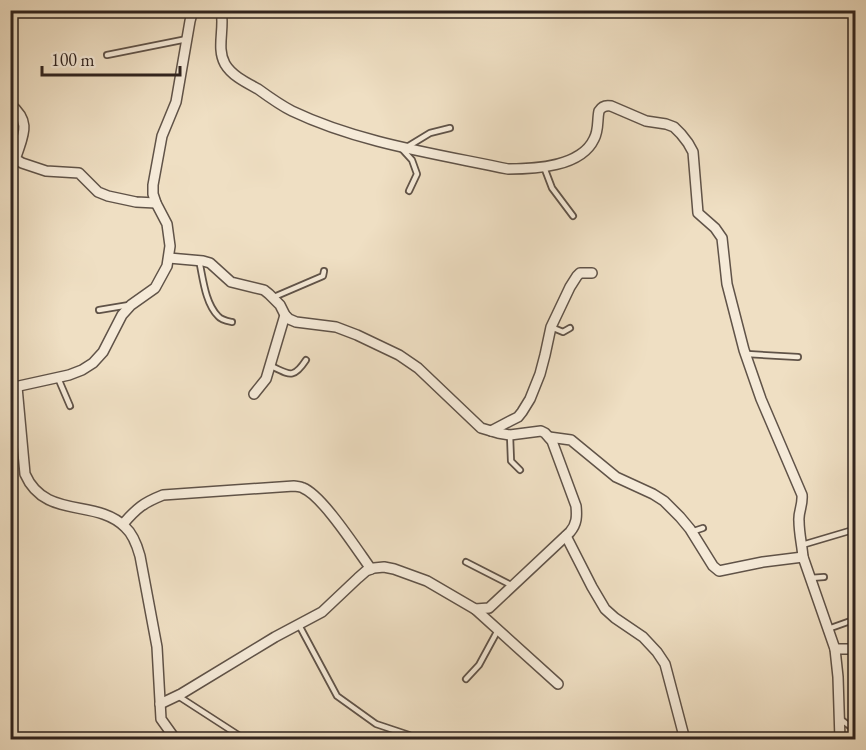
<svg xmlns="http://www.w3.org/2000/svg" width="866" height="750" font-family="'EB Garamond',serif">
  <rect width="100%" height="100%" fill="#efdfc3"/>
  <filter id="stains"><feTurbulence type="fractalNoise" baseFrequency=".00333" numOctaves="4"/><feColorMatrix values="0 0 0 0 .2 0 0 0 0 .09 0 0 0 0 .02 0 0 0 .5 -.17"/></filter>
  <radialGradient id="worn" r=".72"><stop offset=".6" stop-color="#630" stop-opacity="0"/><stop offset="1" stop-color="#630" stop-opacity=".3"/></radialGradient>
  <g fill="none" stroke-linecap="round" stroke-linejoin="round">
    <!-- service casing -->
    <g stroke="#605348" stroke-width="8">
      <g id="service">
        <path d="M107 55 187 39"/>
        <path d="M407 147 430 133 450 128"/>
        <path d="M402 149 412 160 417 174 409 191"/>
        <path d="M544 167 552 188 573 216"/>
        <path d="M199 260C203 278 205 303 218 316 221 320 227 321 232 322"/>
        <path d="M274 297 323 276 324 271"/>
        <path d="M99 310 129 305"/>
        <path d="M551 327 563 332 570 328"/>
        <path d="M747 354 798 357"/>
        <path d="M271 366C289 374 293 380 306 360"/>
        <path d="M58 378 70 406"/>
        <path d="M510 435 511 461 520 470"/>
        <path d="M691 532 703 528"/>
        <path d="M802 545 856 529"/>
        <path d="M466 562 511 585"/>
        <path d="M810 578 824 577"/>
        <path d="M299 625 337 696 376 724 409 735"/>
        <path d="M828 629 856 619"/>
        <path d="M466 679 479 665 498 630"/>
        <path d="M178 696 246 740"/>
        <path d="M839 718 855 730"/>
      </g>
    </g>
    <!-- minor casing -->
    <g stroke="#605348" stroke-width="12">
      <g id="minor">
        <path d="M221 10C225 28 216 48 225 64 232 76 247 83 258 89 269 97 280 105 292 111 359 143 437 154 508 169 535 169 581 167 594 139 599 130 597 120 599 111 602 106 606 105 611 106L646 121 666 124 674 127 681 134 688 143 693 152 698 213 715 228 722 238 727 284 744 350 761 399 802 495C803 506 798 512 799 521 799 533 802 545 803 557L835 649 838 677 840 740"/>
        <path d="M10 104C32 122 23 135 16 157L17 160 22 163 46 171 79 173 98 192 108 196 136 202 156 203"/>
        <path d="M17 387 25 474C45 520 96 498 125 527 133 534 137 545 140 556L157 647 161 719 176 740"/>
        <path d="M10 388 69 375 82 370 93 363 103 352 122 315 131 305 155 288 167 266 170 246 167 224 156 203 153 194V185L162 136 176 102 190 21 193 10"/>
        <path d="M254 394 266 379 285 315"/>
        <path d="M491 431 510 421 518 417 522 412 530 399 540 374 545 355 551 327 570 287 577 276 580 273H592"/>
        <path d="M549 437 571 440 616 477 653 494 664 501 680 517 690 529 713 566 719 571 763 562 803 557"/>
        <path d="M123 524C137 508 143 503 163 495L294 486C295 486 302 487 303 488 322 495 358 551 371 569"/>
        <path d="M566 536 592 587 605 609 615 618 643 637 657 652 665 664 685 740"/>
        <path d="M475 609 558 684"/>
        <path d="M835 649H850L856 653"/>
        <path d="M160 704 181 694 275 637 322 612 358 578 366 571 374 568 384 567 394 569 427 581 475 609 489 608 570 532C577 524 577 516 576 506L552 441 545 433 541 431 510 435 498 433 481 428 418 368 399 355 357 335 336 327 296 322 289 319 285 315 280 305 269 294 264 290 231 282 210 263 203 261 169 258"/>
      </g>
    </g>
    <!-- service -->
    <use href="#service" stroke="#f5ead8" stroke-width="4.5"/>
    <!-- minor -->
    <use href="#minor" stroke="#f5ead8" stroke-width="9"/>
  </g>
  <!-- margin -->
  <rect width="866" height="750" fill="none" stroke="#efdfc3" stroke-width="36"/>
  <rect x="12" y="12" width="842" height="726" fill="none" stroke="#31241f" stroke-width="3"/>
  <rect x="18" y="18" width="830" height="714" fill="none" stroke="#31241f" stroke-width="1.5"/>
  <!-- scale -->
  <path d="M42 66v9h138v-9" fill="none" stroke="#31241f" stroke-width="3"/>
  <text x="51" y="66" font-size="18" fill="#31241f" stroke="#f5ead8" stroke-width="4.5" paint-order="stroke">100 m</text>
  <rect width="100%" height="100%" filter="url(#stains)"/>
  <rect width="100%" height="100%" fill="url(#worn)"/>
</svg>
